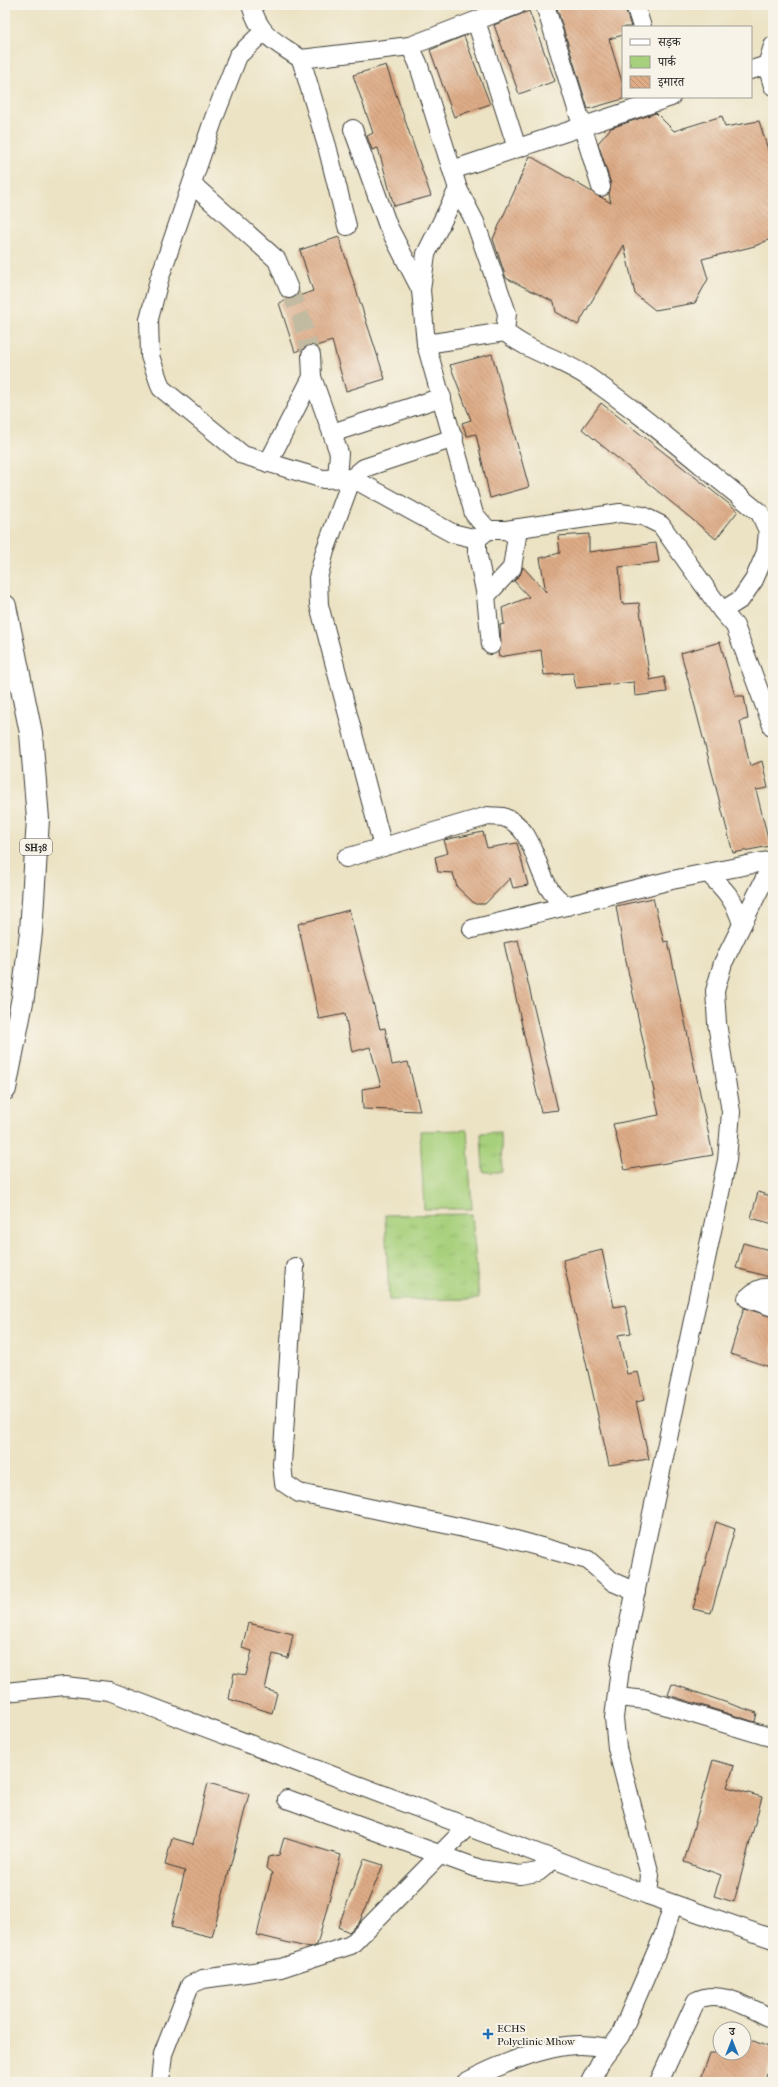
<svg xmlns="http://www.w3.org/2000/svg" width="778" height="2087" font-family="'IM FELL French Canon','Noto Serif Devanagari',serif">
  <defs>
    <pattern id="park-tufts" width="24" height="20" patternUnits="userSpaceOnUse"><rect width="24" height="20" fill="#a7d07c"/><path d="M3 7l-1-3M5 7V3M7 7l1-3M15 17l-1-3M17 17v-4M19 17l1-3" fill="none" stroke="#8fb26b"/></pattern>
    <pattern id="building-back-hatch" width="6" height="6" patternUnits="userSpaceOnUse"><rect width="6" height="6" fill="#ddab86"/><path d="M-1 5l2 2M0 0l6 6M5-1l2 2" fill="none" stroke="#bd9373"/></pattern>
  </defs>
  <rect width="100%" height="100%" fill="#f7f3e8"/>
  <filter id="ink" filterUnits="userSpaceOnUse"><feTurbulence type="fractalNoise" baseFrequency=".025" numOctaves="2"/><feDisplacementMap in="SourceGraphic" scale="8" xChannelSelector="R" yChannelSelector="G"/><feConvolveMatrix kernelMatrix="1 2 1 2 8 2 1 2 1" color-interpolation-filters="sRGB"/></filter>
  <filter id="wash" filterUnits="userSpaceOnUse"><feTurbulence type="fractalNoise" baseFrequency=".012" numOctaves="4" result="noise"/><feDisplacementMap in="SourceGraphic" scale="16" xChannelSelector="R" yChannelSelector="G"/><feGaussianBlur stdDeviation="0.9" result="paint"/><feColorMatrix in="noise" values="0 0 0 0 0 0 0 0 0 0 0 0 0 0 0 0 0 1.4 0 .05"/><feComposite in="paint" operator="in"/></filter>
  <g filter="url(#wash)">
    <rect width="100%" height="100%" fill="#ece3c4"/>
    <!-- park -->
    <g fill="url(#park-tufts)" stroke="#62764c">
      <path d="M501 1132 502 1172H483L481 1133Z"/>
      <path d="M472 1214 479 1299 389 1300 385 1215Z"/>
    </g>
    <!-- pitch -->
    <path fill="#a7d07c" stroke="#62764c" d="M467 1130 472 1209H424L420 1131Z"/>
    <g id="blocks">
      <!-- building -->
      <g fill="url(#building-back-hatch)">
        <path d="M556 5H624L631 27H623V35L609 39 623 85V99L588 109Z"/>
        <path d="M529 11 555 81 519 94 494 25Z"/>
        <path d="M464 36 490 104 454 117 430 50Z"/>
        <path d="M386 65 431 196 394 206 378 148 372 150 367 136 373 133 353 75Z"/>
        <path d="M656 113 674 131 722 116 725 127 759 121 773 165V238L755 246 702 259 708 279 695 303 655 310 635 294 624 245 578 325 556 312 554 302 506 278 493 239 530 156 611 203 609 194 611 184 598 143 611 128Z"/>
        <path d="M339 237 385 379 346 391 332 341 316 346 310 345 295 352 279 303 313 291 300 250Z"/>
        <path d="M492 354 529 487 490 498 476 434 467 436 462 423 471 420 450 365Z"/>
        <path d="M601 403 738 511 716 539 582 429Z"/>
        <path d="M589 534V552L656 543 659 562 619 567 622 604 639 603 650 680 664 677 667 692 635 696 634 682 576 688 573 673 544 675 541 650 499 657 498 652 501 644 500 625 504 624 502 608 529 597 514 581 520 575 523 567 546 592 540 558 560 553 558 536Z"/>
        <path d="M720 642 735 696H744L748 719 740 721 750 766 762 761 768 788 756 790 770 846 733 853 681 653Z"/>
        <path d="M483 832 487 848 517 843 528 885 513 888 510 878 485 904H475L457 887 453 873 438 872 435 857 448 853 444 840Z"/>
        <path d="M653 898 664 942 668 941 713 1155 625 1170 613 1124 659 1115 624 952 616 906Z"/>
        <path d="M349 910 380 1029 385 1028 392 1065 408 1062 420 1111 363 1109 362 1089 381 1086 370 1047 352 1052 345 1014 319 1019 298 924Z"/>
        <path d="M518 940 558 1110 541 1112 504 943Z"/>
        <path d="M758 1192 773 1197V1224L751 1218Z"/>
        <path d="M743 1243 773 1251V1278L736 1268Z"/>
        <path d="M602 1250 614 1307 625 1305 631 1333 618 1335 627 1374 638 1372 645 1400 636 1402 649 1459 609 1465 563 1260Z"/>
        <path d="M744 1308 773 1317V1368L730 1354Z"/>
        <path d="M716 1522 735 1529 711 1613 693 1609Z"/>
        <path d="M248 1623 293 1634 288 1658 273 1654 265 1689 277 1693 272 1713 229 1699 234 1673 246 1675 252 1651 242 1648Z"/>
        <path d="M672 1684 757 1713 755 1722 668 1695Z"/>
        <path d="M713 1760 734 1766 727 1787 762 1797 734 1902 714 1896 721 1875 684 1862Z"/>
        <path d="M208 1783 249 1794 212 1937 171 1927 185 1871 165 1865 172 1838 193 1844Z"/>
        <path d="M284 1838 341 1855 317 1945 310 1948 257 1935 272 1873 266 1868 268 1857 279 1855Z"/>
        <path d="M364 1859 383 1865 360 1921 349 1932 338 1927Z"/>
        <path d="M744 2037 773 2049V2055L764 2082H700L710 2053H744Z"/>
      </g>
    </g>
  </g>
  <g filter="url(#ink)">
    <use href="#blocks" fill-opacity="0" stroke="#3b3a35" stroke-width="1"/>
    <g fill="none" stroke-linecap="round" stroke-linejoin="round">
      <!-- minor-tunnel -->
      <path stroke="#c2bba2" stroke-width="18" stroke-dasharray="18 9" stroke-linecap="butt" d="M289 289 301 317 311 355"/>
      <!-- minor casing -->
      <g stroke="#3b3a35" stroke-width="20">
        <g id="minor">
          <path d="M251 5C260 37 275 41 301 59L410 46 517 5"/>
          <path d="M545 5 601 187"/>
          <path d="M635 5 642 27"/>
          <path d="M476 21 517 148"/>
          <path d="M263 32 238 56 214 118 159 280 149 319 150 356 161 388 243 455 323 479 352 478 452 533 477 539"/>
          <path d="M410 46 418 63 458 189 475 222 507 313 505 332"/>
          <path d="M301 59 327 146 347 226"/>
          <path d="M767 65 773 46"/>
          <path d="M751 70 767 65 773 86"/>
          <path d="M353 129 388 226 421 290 426 344 474 514 488 530"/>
          <path d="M452 170 671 97"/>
          <path d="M192 184 277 260 289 289"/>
          <path d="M421 290 426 254 458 189"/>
          <path d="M426 344 505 332C529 352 562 359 588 377 648 418 703 468 760 513L768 531 766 552 754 580 741 599 722 611"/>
          <path d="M311 355 312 377 339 453 337 478"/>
          <path d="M332 433 442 397"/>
          <path d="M268 463 312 377"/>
          <path d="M506 530 620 513 643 516 661 525 722 611 735 626 773 728"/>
          <path d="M486 596 512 568 517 536 506 530H488L477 539V551L486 596 491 645"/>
          <path d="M383 847 319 605 318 578 325 551 352 478 364 468 454 438"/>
          <path d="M346 858 488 816C493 817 499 816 503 817 535 827 534 868 551 891 555 897 562 902 567 906"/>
          <path d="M708 873C725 890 735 900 742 924"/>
          <path d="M472 929 672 880 773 860"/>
          <path d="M295 1267 282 1464 284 1483 299 1493 501 1536 588 1560 613 1582 636 1592"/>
          <path d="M773 1289C763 1285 754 1291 747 1298L773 1307"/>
          <path d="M5 1692 65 1686 109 1691 648 1895 773 1939"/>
          <path d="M617 1697 647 1700 773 1738"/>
          <path d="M287 1799 480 1869 520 1875 538 1872 554 1859"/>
          <path d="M648 1895 650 1875 617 1748 614 1718 621 1660 727 1160 731 1112 717 1023 715 991 723 963 773 862"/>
          <path d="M160 2082 163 2054 190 1985 203 1979 281 1968 351 1945 468 1826"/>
          <path d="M466 2082C496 2066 546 2045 580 2045 590 2045 601 2047 611 2048"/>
          <path d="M590 2082 601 2061 620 2036 664 1934 673 1904"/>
          <path d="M659 2082 696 2001C720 1988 751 2009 773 2019"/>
        </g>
      </g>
      <!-- primary casing -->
      <g stroke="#3b3a35" stroke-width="24">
        <path id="primary" d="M5 606 31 733 38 819 31 932 23 997 5 1089"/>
      </g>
      <!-- minor -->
      <use href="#minor" stroke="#fff" stroke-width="18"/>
      <!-- primary -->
      <use href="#primary" stroke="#fff" stroke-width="22"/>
    </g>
  </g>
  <!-- markers -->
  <path fill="#1f6fb2" stroke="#f7f3e8" stroke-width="1.5" d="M486 2028h4v4h4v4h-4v4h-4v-4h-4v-4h4z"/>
  <g text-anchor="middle" stroke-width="4" stroke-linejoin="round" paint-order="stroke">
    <!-- shield labels -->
    <rect fill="#f7f3e8" stroke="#5e5c59" stroke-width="1" x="20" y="839" width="32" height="16" rx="3"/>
    <g font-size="10" font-weight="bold" fill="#1c1c1c">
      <text x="36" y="851">SH38</text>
    </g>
    <!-- poi labels -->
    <g font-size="11" fill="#1c1c1c" stroke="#f7f3e8" text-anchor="start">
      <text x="497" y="2032">ECHS<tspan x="497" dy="13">Polyclinic Mhow</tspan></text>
    </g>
  </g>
  <!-- margin -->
  <rect width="778" height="2087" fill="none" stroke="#f7f3e8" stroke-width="20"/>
  <!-- legend -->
  <rect x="622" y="26" width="130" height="72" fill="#f7f3e8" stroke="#9f9d96"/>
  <rect x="630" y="39" width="20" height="6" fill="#ffffff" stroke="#9f9d96"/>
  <text x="658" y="46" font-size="12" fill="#1c1c1c">सड़क</text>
  <rect x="630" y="56" width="20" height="12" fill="url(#park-tufts)" stroke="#9f9d96"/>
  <text x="658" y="66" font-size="12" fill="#1c1c1c">पार्क</text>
  <rect x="630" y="76" width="20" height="12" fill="url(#building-back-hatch)" stroke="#9f9d96"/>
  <text x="658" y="86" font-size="12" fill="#1c1c1c">इमारत</text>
  <!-- north arrow -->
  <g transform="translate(732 2041)"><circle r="19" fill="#f7f3e8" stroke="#9f9d96"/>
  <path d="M0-3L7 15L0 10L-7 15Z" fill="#1f6fb2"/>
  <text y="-6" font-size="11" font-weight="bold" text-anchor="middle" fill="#1c1c1c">उ</text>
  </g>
</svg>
